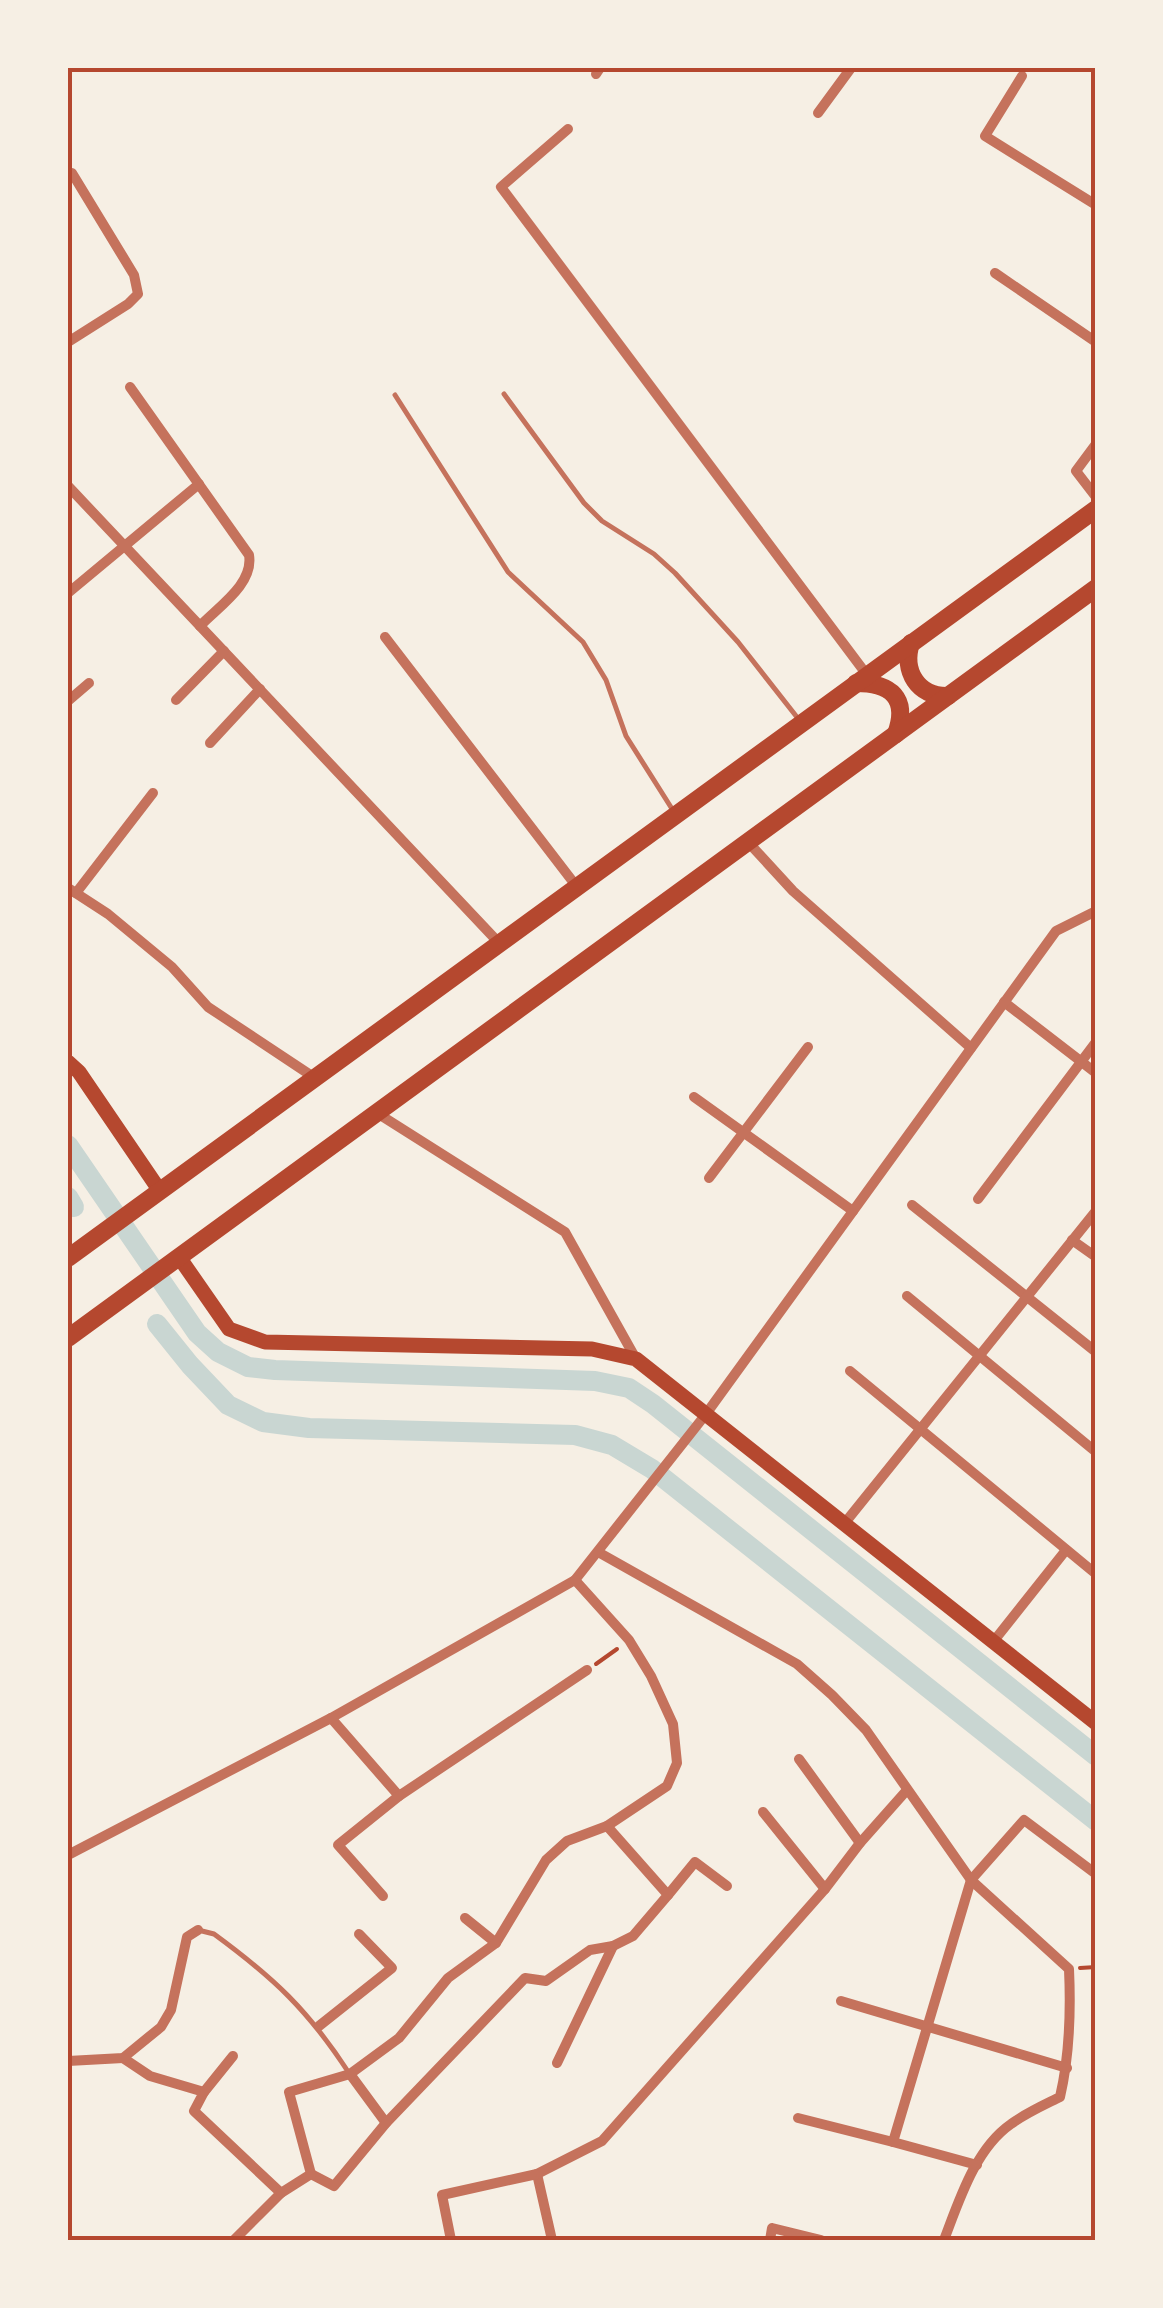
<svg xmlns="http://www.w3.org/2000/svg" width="1163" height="2308" font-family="'Space Grotesk',sans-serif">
  <rect width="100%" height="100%" fill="#f6efe4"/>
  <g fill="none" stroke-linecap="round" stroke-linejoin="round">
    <!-- canal -->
    <g stroke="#c9d6d2" stroke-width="20">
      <path d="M68 1145 197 1333 218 1352 248 1367 275 1370 595 1381 629 1388 653 1404 1096 1756"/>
      <path d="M68 1197 74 1207"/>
      <path d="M157 1324 190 1365 228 1405 263 1422 309 1428 575 1435 612 1445 652 1469 1096 1821"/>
    </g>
    <!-- path -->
    <g stroke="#b5482f" stroke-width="4">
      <path d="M596 1664 617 1649"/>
      <path d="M1080 1968 1096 1967"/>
    </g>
    <!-- service -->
    <g stroke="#c5725c" stroke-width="5">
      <path d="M504 394 584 503 602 521 654 554 675 573 738 642 800 721"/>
      <path d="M395 395 508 572 583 642 606 680 626 736 674 812"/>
      <path d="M198 1930 214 1934C274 1978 308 2010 349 2073"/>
    </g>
    <!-- minor -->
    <g stroke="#c5725c" stroke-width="10">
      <path d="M596 74 600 68"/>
      <path d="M1022 76 985 136 1096 205"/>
      <path d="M818 113 851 68"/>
      <path d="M568 129 501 187 867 675"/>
      <path d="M995 273 1096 342"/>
      <path d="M68 342 128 304 138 294 134 275 72 173"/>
      <path d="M130 387 249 555C254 584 218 607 200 626"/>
      <path d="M1096 444 1076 471 1096 497"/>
      <path d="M68 486 499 943"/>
      <path d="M68 593 199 484"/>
      <path d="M385 637 577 887"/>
      <path d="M176 700 224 651"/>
      <path d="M68 701 89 683"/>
      <path d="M210 743 260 689"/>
      <path d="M748 842 793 891 971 1048"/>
      <path d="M68 888 108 914 172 967 208 1007 315 1078"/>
      <path d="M76 893 153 793"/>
      <path d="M1004 1002 1096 1073"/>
      <path d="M694 1097 853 1211"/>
      <path d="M377 1113 565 1232 636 1359"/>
      <path d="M709 1178 808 1047"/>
      <path d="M978 1199 1096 1042"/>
      <path d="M912 1205 1096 1352"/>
      <path d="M1072 1240 1096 1257"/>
      <path d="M907 1296 1096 1452"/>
      <path d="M850 1371 1096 1574"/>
      <path d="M844 1524 1096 1211"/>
      <path d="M598 1552 797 1664 832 1695 866 1730 971 1880 1069 1969C1071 2013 1070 2054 1060 2097 1044 2105 1026 2113 1011 2124 975 2149 959 2201 944 2240"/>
      <path d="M993 1642 1066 1550"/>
      <path d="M331 1718 399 1796 587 1670"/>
      <path d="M799 1759 860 1843"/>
      <path d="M763 1812 825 1889"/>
      <path d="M68 1855 331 1718 575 1580 706 1414 1056 931 1096 911"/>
      <path d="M668 1895 695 1862 727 1886"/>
      <path d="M383 1896 338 1845 399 1796"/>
      <path d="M465 1918 496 1943"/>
      <path d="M841 2001 1067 2068"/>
      <path d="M319 2026 392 1968 359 1934"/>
      <path d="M123 2058 150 2076 204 2092 194 2111 281 2193 234 2240"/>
      <path d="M68 2061 123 2058 161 2027 171 2010 187 1937 198 1930"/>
      <path d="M557 2063 613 1946"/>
      <path d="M350 2074 386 2123"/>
      <path d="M204 2092 233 2056"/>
      <path d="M798 2118 893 2142"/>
      <path d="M977 2165 893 2142 971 1880 1024 1820 1096 1874"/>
      <path d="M311 2174 334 2186 386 2123 525 1978 546 1981 590 1950 613 1946 633 1936 668 1895 607 1826"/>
      <path d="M537 2174 552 2240"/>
      <path d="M281 2193 311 2174 289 2092 350 2074 399 2038 448 1978 496 1943 546 1860 567 1841 607 1826 667 1786 677 1763 673 1724 651 1676 629 1640 575 1580"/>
      <path d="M451 2240 442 2195 537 2174 602 2141 825 1889 860 1843 907 1790"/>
      <path d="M770 2240 772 2228 821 2240"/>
    </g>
    <!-- secondary -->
    <g stroke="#b5482f" stroke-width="15">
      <path d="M68 1062 79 1072 160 1191"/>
      <path d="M179 1257 229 1329 265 1342 592 1349 636 1359 1096 1723"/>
    </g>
    <!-- trunk -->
    <g stroke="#b5482f" stroke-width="18">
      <path d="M911 643C902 671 918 697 948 696"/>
      <path d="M856 683C891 683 909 698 896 734"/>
      <path d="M68 1258 1096 509"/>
      <path d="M68 1338 1096 588"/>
    </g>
  </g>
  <!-- border -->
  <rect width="1163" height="2308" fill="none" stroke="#f6efe4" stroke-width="140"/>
  <rect x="70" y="70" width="1023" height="2168" fill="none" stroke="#b5482f" stroke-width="4"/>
</svg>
